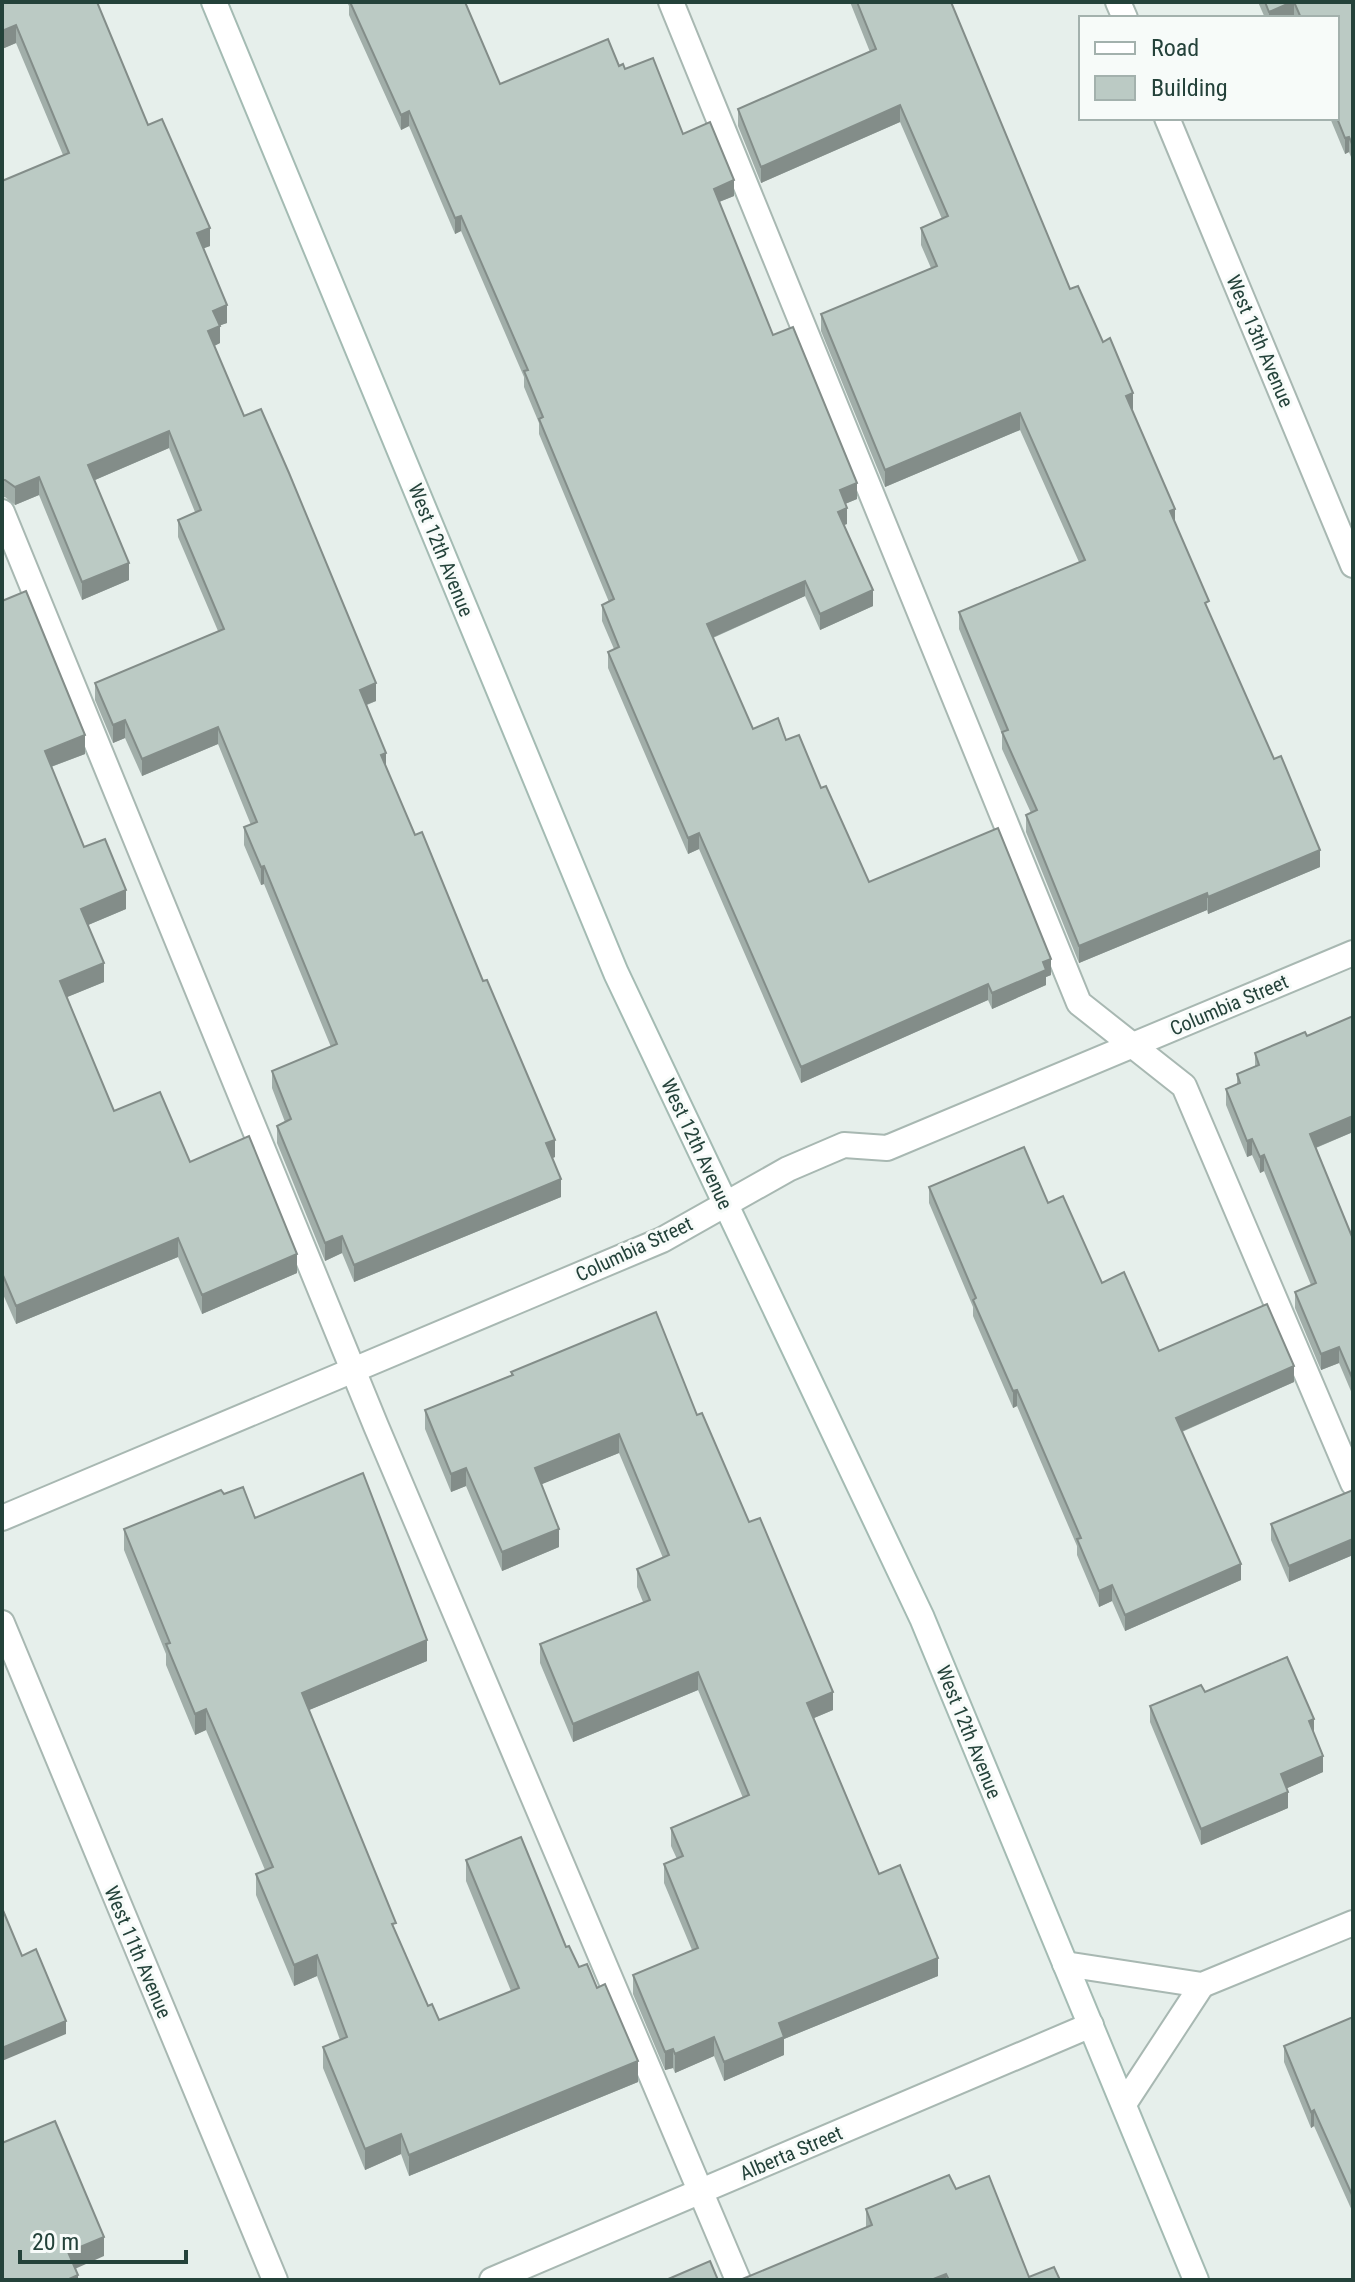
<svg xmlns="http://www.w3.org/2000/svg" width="1355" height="2282" font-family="'Roboto Condensed',sans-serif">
  <rect width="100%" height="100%" fill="#e6efeb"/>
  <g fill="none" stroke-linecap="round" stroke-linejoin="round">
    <!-- lane casing -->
    <g stroke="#a8b8b2" stroke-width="28">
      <g id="lane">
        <path d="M671 2 1079 1003 1184 1086 1353 1483"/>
        <path d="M2 512 376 1426 738 2280"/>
      </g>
    </g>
    <!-- street casing -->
    <g stroke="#a8b8b2" stroke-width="28">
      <g id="street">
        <path d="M1118 2 1125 18"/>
        <path d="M1167 118 1353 565"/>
        <path d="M2 1518 662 1240 788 1169 844 1145 887 1148 1353 953"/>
        <path d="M2 1623 275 2280"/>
        <path d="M1065 1964 1202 1985 1353 1923"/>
        <path d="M1124 2104 1202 1985"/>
        <path d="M492 2280 1091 2025"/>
      </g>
    </g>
    <!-- secondary casing -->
    <g stroke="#a4bbb3" stroke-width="28">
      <path id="secondary" d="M214 2 616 973 922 1618 1196 2280"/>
    </g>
    <!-- lane -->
    <use href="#lane" stroke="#fff" stroke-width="24"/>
    <!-- street -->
    <use href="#street" stroke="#fff" stroke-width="24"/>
    <!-- secondary -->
    <use href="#secondary" stroke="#fff" stroke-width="24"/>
  </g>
  <!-- wall -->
  <g fill="#a1aea9">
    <path d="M2 2 148 125 210 246 203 248 227 323 220 325V343L214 346 244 416 376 701 367 705 386 767 555 1157 552 1158 561 1197 354 1282 342 1253 325 1261 277 1143V1126L285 1122 272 1088V1071L331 1047 264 884 261 885 244 845V827L251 825 218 744 142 776 125 738 113 743 95 700V683L218 631 178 537V520L195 512 169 448 95 480 129 580 82 600 39 495 15 505 5 497 2 498V181L63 155 16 43 2 49Z"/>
    <path d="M347 2H465L500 84 619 66 625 69 683 134 734 196 719 202 773 335 857 499 845 504 847 524 844 525 873 606 820 630 805 596 713 638 753 729 786 740 821 788 869 882 1051 975 1046 977V985L992 1009 988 1000 801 1083 699 849 688 854 608 668V652L614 649 602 621V605L609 602 539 434V423L524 387V377L461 231 455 234 409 126 401 130 349 15V6Z"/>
    <path d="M850 2H951L1070 289 1133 409 1132 410 1209 612 1320 867 1208 914 1207 910 1079 963 1026 832V815L1031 813 1002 749V734L959 629V612L1079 562 1020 430 885 487 821 331V314L931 268 921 245V228L942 219 900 122 761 183 738 126V109L870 52Z"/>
    <path d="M1258 2H1353V162L1349 152 1345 154 1330 118H1337V18H1265Z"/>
    <path d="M2 601 85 754 51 767 84 847 126 909 88 925 104 982 67 997 114 1111 190 1162 297 1273 202 1314 178 1257 16 1324 2 1292Z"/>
    <path d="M1353 1016V1132L1316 1148 1353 1239V1396L1339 1363 1321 1370 1295 1308V1292L1311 1285 1264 1171 1260 1173 1252 1155 1247 1157 1226 1105V1089L1237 1084V1074L1255 1066V1053L1307 1036Z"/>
    <path d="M929 1187 1048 1203 1102 1283 1159 1351 1294 1382 1182 1432 1241 1580 1125 1631 1112 1601 1099 1607 1077 1555V1546L1017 1406 1013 1408 973 1316V1307L929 1203Z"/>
    <path d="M511 1372 697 1415 749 1522 833 1710 814 1718 879 1874 938 1976 784 2039V2055L724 2081 714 2056 675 2073 673 2068 665 2070 633 1994V1975L692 1950 664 1883V1864L677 1859 671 1846V1828L743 1798 698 1690 573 1742 540 1663V1644L643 1602 637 1587V1569L663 1558 619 1453 541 1484 559 1547 502 1571 466 1486 451 1492 425 1429V1410L511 1375Z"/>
    <path d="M1353 1490V1555L1289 1582 1271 1540V1524Z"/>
    <path d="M224 1494 255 1518 427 1661 309 1710 396 1934 428 2006 439 2020 511 1991 466 1881V1860L566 1947 579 1967 638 2082 409 2176 401 2154 365 2170 323 2068V2047L340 2040 317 1976 294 1986 256 1895V1874L265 1870 206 1730 195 1735 166 1665V1654L124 1550V1529Z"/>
    <path d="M1205 1692 1314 1733 1323 1772 1287 1788 1288 1808 1201 1845 1150 1722V1706Z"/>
    <path d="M1353 2017V2213L1314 2126 1311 2128 1284 2062V2046Z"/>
    <path d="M956 2189 1029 2277 1060 2280H740L866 2227V2209Z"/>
  </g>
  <!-- shaded-wall -->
  <g fill="#838d89">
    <path d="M1292 2H1294V17L1269 18V12Z"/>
    <path d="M16 25V43L2 49V31Z"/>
    <path d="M900 105V122L761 183V167Z"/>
    <path d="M409 111V126L401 130V115Z"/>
    <path d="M1349 137V152L1345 154V138Z"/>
    <path d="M734 180V196L714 204V189Z"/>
    <path d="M461 216V231L455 234V218Z"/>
    <path d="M210 228V246L197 251V233Z"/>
    <path d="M227 305V323L213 328V311Z"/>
    <path d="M220 326V343L208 349V331Z"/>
    <path d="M1133 393V409L1126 413V396Z"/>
    <path d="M1020 413V430L885 487V470Z"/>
    <path d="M169 431V448L88 483V465Z"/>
    <path d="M39 477V495L15 505V487Z"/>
    <path d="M857 483V499L840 506V490Z"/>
    <path d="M847 508V524L838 527V512Z"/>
    <path d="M1175 509V526L1170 511Z"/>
    <path d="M129 563V580L82 600V582Z"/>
    <path d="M805 581V596L707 640V624Z"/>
    <path d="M873 590V606L820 630V614Z"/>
    <path d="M376 683V701L360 707V690Z"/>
    <path d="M125 720V738L113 743V725Z"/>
    <path d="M218 727V744L142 776V759Z"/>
    <path d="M85 735V754L45 769V751Z"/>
    <path d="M386 753V770L381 755Z"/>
    <path d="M699 833V849L688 854V838Z"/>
    <path d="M1320 850V867L1208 914V897Z"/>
    <path d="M264 866V884L261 885V867Z"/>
    <path d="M126 890V909L81 928V909Z"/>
    <path d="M1207 893V910L1079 963V946Z"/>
    <path d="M1051 959V975L1046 977V985L992 1009V993L1043 962Z"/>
    <path d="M104 963V982L60 1000V981Z"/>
    <path d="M988 984V1000L801 1083V1067Z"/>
    <path d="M1353 1116V1132L1310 1150V1134Z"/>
    <path d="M1252 1139V1155L1247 1157V1141Z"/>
    <path d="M555 1140V1157L546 1161V1143Z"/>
    <path d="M1264 1155V1171L1260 1173V1157Z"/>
    <path d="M561 1179V1197L354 1282V1265Z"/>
    <path d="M342 1236V1253L325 1261V1243Z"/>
    <path d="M178 1238V1257L16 1324V1306Z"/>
    <path d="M297 1254V1273L202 1314V1295Z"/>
    <path d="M1339 1347V1363L1321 1370V1354Z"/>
    <path d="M1294 1366V1382L1176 1434V1418Z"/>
    <path d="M1017 1390V1406L1013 1408V1391Z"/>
    <path d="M619 1434V1453L535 1487V1468Z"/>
    <path d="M466 1468V1486L451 1492V1474Z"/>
    <path d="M559 1529V1547L502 1571V1552Z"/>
    <path d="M1353 1539V1555L1289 1582V1566Z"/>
    <path d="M1241 1564V1580L1125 1631V1615Z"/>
    <path d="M1112 1585V1601L1099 1607V1591Z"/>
    <path d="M427 1640V1661L302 1713V1693Z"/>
    <path d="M698 1672V1690L573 1742V1724Z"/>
    <path d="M833 1692V1710L807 1721V1703Z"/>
    <path d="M206 1709V1730L195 1735V1714Z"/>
    <path d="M1314 1719V1735L1309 1721Z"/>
    <path d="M1323 1756V1772L1281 1791V1774Z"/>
    <path d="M1288 1792V1808L1201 1845V1829Z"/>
    <path d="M317 1955V1976L294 1986V1965Z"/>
    <path d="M938 1958V1976L784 2039V2055L724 2081V2062L779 2023Z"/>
    <path d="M66 2021V2034L2 2061V2048Z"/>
    <path d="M714 2037V2056L675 2073V2054Z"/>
    <path d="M673 2049V2068L665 2070V2052Z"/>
    <path d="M638 2061V2082L409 2176V2155Z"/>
    <path d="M1314 2110V2126L1311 2128V2112Z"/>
    <path d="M401 2134V2154L365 2170V2149Z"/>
    <path d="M104 2237V2256L68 2272V2252Z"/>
    <path d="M946 2274V2280H931Z"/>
    <path d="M78 2275V2280H67Z"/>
  </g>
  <!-- building -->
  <g fill="#bbcac4" stroke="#838d89" stroke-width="2">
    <path d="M2 2H97L148 125 162 119 210 228 197 233 227 305 213 311 220 326 208 331 244 416 261 409 289 473 376 683 360 690 386 753 381 755 415 835 422 832 483 981 487 980 555 1140 546 1143 561 1179 354 1265 342 1236 325 1243 277 1126 291 1119 272 1071 337 1044 264 866 261 867 244 827 257 822 218 727 142 759 125 720 113 725 95 683 224 629 178 520 201 510 169 431 88 465 129 563 82 582 39 477 15 487 5 480H2V181L69 153 16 25 2 31Z"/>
    <path d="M350 2H465L500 84 608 39 619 66 623 64 625 69 653 58 683 134 710 122 734 180 714 189 748 273 773 335 793 327 857 483 840 490 847 508 838 512 873 590 820 614 805 581 707 624 753 729 778 718 786 740 799 735 821 788 826 786 869 882 998 828 1051 959 1043 962 1046 970 992 993 988 984 801 1067 699 833 688 838 608 652 619 647 602 605 614 599 539 419 543 417 524 371 528 370 461 216 455 218 409 111 401 115Z"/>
    <path d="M857 2H951L1070 289 1078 286 1103 342 1110 338 1133 393 1126 396 1175 509 1170 511 1209 601 1205 603 1274 759 1281 756 1320 850 1208 897 1207 893 1079 946 1026 815 1037 810 1002 732 1008 730 959 612 1085 560 1020 413 885 470 821 314 937 266 921 228 948 216 900 105 761 167 738 109 876 49Z"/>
    <path d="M1265 2H1292L1269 12Z"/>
    <path d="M1294 2H1353V146L1349 137 1345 138 1337 118V18H1301Z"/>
    <path d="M26 591 85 735 45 751 84 847 105 839 126 890 81 909 104 963 60 981 114 1111 160 1092 190 1162 249 1136 297 1254 202 1295 178 1238 16 1306 2 1273V601Z"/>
    <path d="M1353 1016V1116L1310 1134 1353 1239V1380L1339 1347 1321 1354 1295 1292 1316 1283 1264 1155 1260 1157 1252 1139 1247 1141 1226 1089 1240 1083 1237 1074 1259 1065 1255 1053 1305 1032 1307 1036Z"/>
    <path d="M1024 1147 1048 1203 1063 1196 1102 1283 1124 1272 1159 1351 1267 1304 1294 1366 1176 1418 1241 1564 1125 1615 1112 1585 1099 1591 1077 1539 1081 1538 1017 1390 1013 1391 973 1300 976 1298 929 1187Z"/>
    <path d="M656 1312 697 1415 702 1413 749 1522 760 1518 833 1692 807 1703 879 1874 900 1865 938 1958 779 2023 784 2037 724 2062 714 2037 675 2054 673 2049 665 2052 633 1975 698 1948 664 1864 683 1856 671 1828 749 1795 698 1672 573 1724 540 1644 650 1600 637 1569 669 1555 619 1434 535 1468 559 1529 502 1552 466 1468 451 1474 425 1410 513 1375 511 1372Z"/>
    <path d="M363 1473 427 1640 302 1693 396 1923 392 1924 428 2006 432 2004 439 2020 519 1988 466 1860 521 1837 566 1947 569 1946 579 1967 587 1964 597 1988 605 1984 638 2061 409 2155 401 2134 365 2149 323 2047 347 2037 317 1955 294 1965 256 1874 273 1867 206 1709 195 1714 166 1644 170 1643 124 1529 221 1490 224 1494 243 1487 255 1518Z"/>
    <path d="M1353 1490V1539L1289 1566 1271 1524Z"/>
    <path d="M1287 1657 1314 1719 1309 1721 1323 1756 1281 1774 1288 1792 1201 1829 1150 1706 1201 1685 1205 1692Z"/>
    <path d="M2 1908 22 1956 36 1949 66 2021 2 2048Z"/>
    <path d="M1353 2017V2197L1314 2110 1311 2112 1284 2046Z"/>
    <path d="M55 2121 104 2237 68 2252 78 2275 67 2280H2V2143Z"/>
    <path d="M949 2175 956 2189 989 2176 1029 2277 1054 2267 1060 2280H949L946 2274 931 2280H740L872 2225 866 2209Z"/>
    <path d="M710 2261 718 2280H666Z"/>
  </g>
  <g text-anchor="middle" stroke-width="6" stroke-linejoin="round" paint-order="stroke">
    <!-- street labels -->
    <g font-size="20" fill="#24423a" stroke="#f7fbf9">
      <text transform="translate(1260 341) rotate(67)" y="7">West 13th Avenue</text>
      <text transform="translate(441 550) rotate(68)" y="7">West 12th Avenue</text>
      <text transform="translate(1229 1005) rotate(-23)" y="7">Columbia Street</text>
      <text transform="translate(697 1144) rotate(65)" y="7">West 12th Avenue</text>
      <text transform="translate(634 1249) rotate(-25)" y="7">Columbia Street</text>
      <text transform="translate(969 1732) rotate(68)" y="7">West 12th Avenue</text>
      <text transform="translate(138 1952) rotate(67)" y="7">West 11th Avenue</text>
      <text transform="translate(791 2153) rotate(-23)" y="7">Alberta Street</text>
    </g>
  </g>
  <!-- border -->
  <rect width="1355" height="2282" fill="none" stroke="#24423a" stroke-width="8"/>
  <!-- legend -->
  <rect x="1079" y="16" width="260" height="104" fill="#f7fbf9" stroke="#a3b1ad" stroke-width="2"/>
  <rect x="1095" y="42" width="40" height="12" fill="#ffffff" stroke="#a3b1ad" stroke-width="2"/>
  <text x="1151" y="56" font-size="24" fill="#24423a">Road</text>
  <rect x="1095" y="76" width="40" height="24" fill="#bbcac4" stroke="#a3b1ad" stroke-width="2"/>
  <text x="1151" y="96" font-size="24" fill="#24423a">Building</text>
  <!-- scale -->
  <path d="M20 2250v12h166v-12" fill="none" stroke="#24423a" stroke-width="4"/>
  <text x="32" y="2250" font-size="24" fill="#24423a" stroke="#f7fbf9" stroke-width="6" paint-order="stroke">20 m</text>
</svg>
